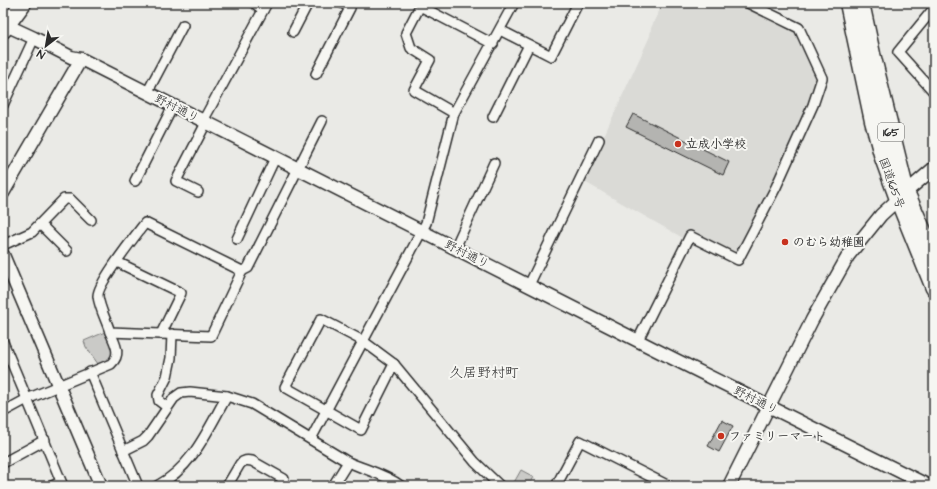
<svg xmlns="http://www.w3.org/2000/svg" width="937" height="489" font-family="'Architects Daughter','Klee One',sans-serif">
  <rect width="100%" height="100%" fill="#eaeae6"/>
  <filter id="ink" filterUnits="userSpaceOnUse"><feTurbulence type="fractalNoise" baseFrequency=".025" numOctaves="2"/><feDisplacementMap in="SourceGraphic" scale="8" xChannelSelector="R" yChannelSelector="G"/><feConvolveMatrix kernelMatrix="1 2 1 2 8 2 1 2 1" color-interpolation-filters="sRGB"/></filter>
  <g filter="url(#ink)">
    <!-- built -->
    <path fill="#dadad6" d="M663 3H736L796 31 817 77 810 100 778 171 738 251 734 253 688 230 683 238 583 181 650 36 651 28Z"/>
    <!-- green -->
    <g fill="#cacac7" stroke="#7a7a79">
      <path d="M105 332C112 350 119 356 98 364L86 347 84 341Z"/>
      <path d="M521 470 534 477 529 486H512Z"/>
    </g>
    <!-- building -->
    <g fill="#b4b4b1" stroke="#2b2b2b">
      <path d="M633 114 729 162 723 175 626 127Z"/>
      <path d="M722 420 733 426 719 452 708 446Z"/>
    </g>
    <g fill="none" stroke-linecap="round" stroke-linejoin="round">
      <!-- minor casing -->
      <g stroke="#2b2b2b" stroke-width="12">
        <g id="minor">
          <path d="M254 3 263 10"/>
          <path d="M934 8 898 52 934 92"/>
          <path d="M500 30 551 56 578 3"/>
          <path d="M293 32 308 3"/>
          <path d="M316 74 350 8 342 3"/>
          <path d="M147 93 183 25"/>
          <path d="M3 105 34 38"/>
          <path d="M454 113 414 90 430 60 411 48 406 33 420 6 493 44"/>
          <path d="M493 117 529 45"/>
          <path d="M203 121 267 3"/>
          <path d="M135 181 173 106"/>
          <path d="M198 192 176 181 206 123"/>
          <path d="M145 223 242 271 211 336 110 332C107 322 99 307 98 296 97 284 136 235 145 223Z"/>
          <path d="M40 224 67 251"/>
          <path d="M237 239 275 158"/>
          <path d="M3 245 32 232 64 199H70L91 220"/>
          <path d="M455 248 494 163"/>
          <path d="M117 262 181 293 161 334"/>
          <path d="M242 271 248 268 322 121"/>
          <path d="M529 285 599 140"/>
          <path d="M321 319 363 341 394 364 361 430 285 387Z"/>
          <path d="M638 340 690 236 738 260 776 187 813 105 822 78 799 28 748 3"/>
          <path d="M3 342 27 399 111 364C122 354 115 344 110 332"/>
          <path d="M394 364 475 462 500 486"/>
          <path d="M90 372 138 486"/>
          <path d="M167 407 159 401 158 395 167 377 171 358 172 334"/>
          <path d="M3 412 27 399 63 486"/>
          <path d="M311 439 426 223 454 113 514 3"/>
          <path d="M123 451 143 441 148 436 174 398 181 393 190 392 227 396 252 404 348 462C366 470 385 474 401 486"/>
          <path d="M3 463 45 440"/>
          <path d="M52 486 61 482"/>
          <path d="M157 486C193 467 208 429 227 396"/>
          <path d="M227 486 240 464C244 460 247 460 252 461L284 479 280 486"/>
          <path d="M333 486 348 462"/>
          <path d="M556 486 580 441 669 486"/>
        </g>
      </g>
      <!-- tertiary casing -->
      <g stroke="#2b2b2b" stroke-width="15">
        <g id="tertiary">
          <path d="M6 25 34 38 71 57 81 59 672 358 929 486"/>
          <path d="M3 193 81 59"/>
          <path d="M3 255 101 486"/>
          <path d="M729 486 812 320 848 256 881 215 906 192 934 168"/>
        </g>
      </g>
      <!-- trunk casing -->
      <g stroke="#2b2b2b" stroke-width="19">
        <g id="trunk">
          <path d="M848 3 873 121 883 158 898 199 934 288"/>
          <path d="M861 3 872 54 906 192 934 256"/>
          <path d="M3 30 23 3"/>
        </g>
      </g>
      <!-- minor -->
      <use href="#minor" stroke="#f6f6f2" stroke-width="9"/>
      <!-- tertiary -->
      <use href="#tertiary" stroke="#f6f6f2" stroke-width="12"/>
      <!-- trunk -->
      <use href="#trunk" stroke="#f6f6f2" stroke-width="16"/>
    </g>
  </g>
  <!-- markers -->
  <g fill="#c8321e" stroke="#f6f6f2" stroke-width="1.5">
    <circle cx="678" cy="144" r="4"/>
    <circle cx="785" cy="242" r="4"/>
    <circle cx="721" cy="436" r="4"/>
  </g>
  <g text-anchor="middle" stroke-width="4" stroke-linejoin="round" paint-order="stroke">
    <!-- shield labels -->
    <rect fill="#f6f6f2" stroke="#686867" stroke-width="1" x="878" y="123" width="26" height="18" rx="3"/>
    <g font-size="11" font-weight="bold" fill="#2b2b2b">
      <text x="891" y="136">165</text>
    </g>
    <!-- street labels -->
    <g font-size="12" fill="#2b2b2b" stroke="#f6f6f2">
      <text transform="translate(177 108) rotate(27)" y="4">野村通り</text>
      <text transform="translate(892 183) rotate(70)" y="4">国道165号</text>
      <text transform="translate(467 254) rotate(27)" y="4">野村通り</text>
      <text transform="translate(756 400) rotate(27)" y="4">野村通り</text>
    </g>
    <!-- poi labels -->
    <g font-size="12" font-weight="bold" fill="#2b2b2b" stroke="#f6f6f2" text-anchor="start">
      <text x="686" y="148">立成小学校</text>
      <text x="793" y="246">のむら幼稚園</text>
      <text x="729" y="440">ファミリーマート</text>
    </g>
    <!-- quarter labels -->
    <g font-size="14" fill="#2b2b2b" stroke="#f6f6f2">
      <text x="484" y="377">久居野村町</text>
    </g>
  </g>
  <!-- margin -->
  <rect width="937" height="489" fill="none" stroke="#f6f6f2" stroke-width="16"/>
  <rect x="8" y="8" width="921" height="473" fill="none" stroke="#2b2b2b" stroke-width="1.5" filter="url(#ink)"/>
  <!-- north arrow -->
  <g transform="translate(46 46) rotate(211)" stroke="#f6f6f2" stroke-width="3" paint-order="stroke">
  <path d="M0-3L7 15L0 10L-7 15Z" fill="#2b2b2b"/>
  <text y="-6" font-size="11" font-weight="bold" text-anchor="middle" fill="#2b2b2b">N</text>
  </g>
</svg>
